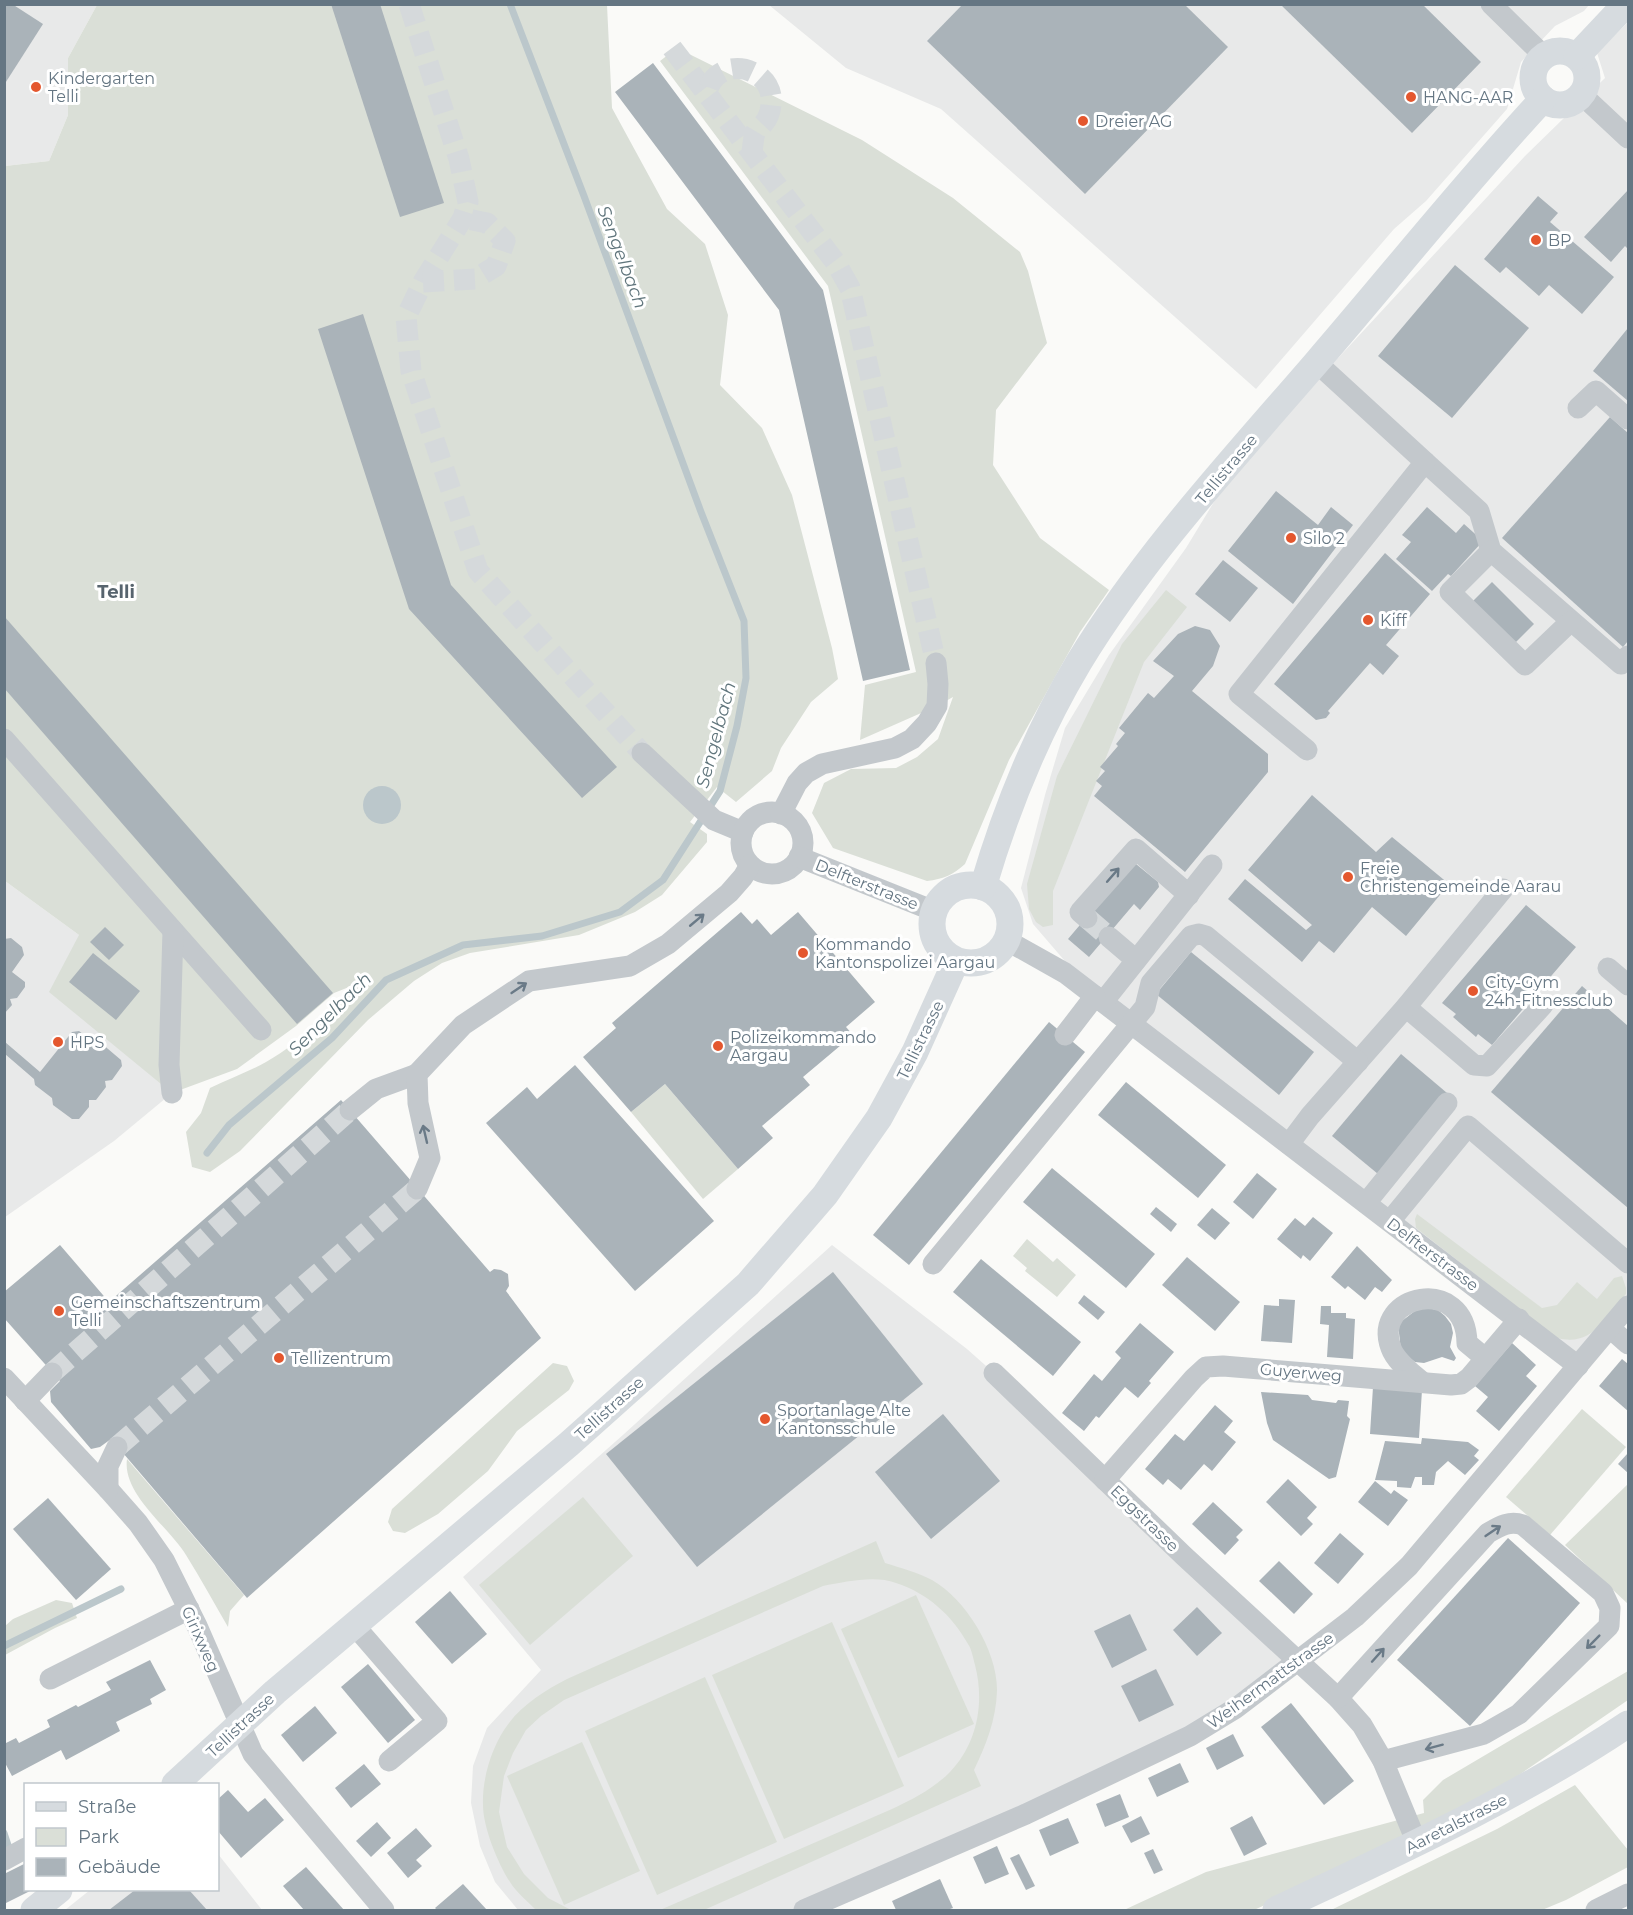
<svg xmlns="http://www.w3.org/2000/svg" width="1633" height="1915" font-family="Montserrat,sans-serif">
  <rect width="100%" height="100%" fill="#fafaf8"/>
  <!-- built -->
  <g fill="#e8e9e9">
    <path d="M5 5H97L68 58V115L49 161 5 166Z"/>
    <path d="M769 5H1589L1584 11 1555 26 1521 62 1507 109 1426 201 1394 229 1256 389 941 109 846 68Z"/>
    <path d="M1628 22V1306L1578 1366 1095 996 1033 924 1021 888 1045 795 1065 728 1109 655 1186 548 1231 474 1525 156 1605 78 1597 53Z"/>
    <path d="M5 881 79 935 172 1093 114 1141 5 1217Z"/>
    <path d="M832 1245 967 1349 994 1373 1297 1661 1236 1708 804 1910H518L495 1882 480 1846 471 1803 473 1766 487 1728 541 1670 463 1577 624 1434Z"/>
    <path d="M218 1854 262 1910H65L90 1890H218Z"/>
  </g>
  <!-- green -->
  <g fill="#dadfd7">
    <path d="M97 5H607L612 108 667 209 705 244 728 315 720 385 762 428 792 495 832 648 838 679 811 702 781 748 772 771 736 802 717 787 690 822 707 834V842L662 895 635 912 579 935 470 953 442 963 414 981 368 1020 240 1151 210 1172 192 1167 186 1132 201 1113 210 1088C228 1079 248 1072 266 1062 293 1047 337 1010 354 985L334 993 296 1026 237 1069 172 1093 49 992 79 935 5 881V166L49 161 68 115V58Z"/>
    <path d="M677 48 862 140 953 198 1020 252 1028 271 1047 343 996 410 993 465 1040 538 1109 590 1080 632 1009 760 965 864C953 875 943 879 927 881L833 848 812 813 824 783 851 769 896 768 917 757 938 739 953 697 937 706 860 740 865 685 916 672 828 286 660 61Z"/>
    <path d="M1166 590 1187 607 1144 662 1053 891V925L1043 927 1036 922 1029 909 1027 884 1057 776 1122 644Z"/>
    <path d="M665 1084 738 1169 703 1199 631 1112Z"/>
    <path d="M1417 1214 1542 1308 1557 1305 1577 1282 1597 1299 1614 1278 1622 1276 1626 1288V1294C1605 1318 1593 1347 1557 1338L1416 1228 1415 1219Z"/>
    <path d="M1027 1239 1053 1262 1057 1258 1076 1275 1057 1297 1025 1271 1027 1268 1013 1256Z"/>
    <path d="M553 1363 567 1366 574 1381 569 1390 517 1431 488 1471 438 1514 405 1533 393 1531 388 1522 392 1509Z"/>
    <path d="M1582 1409 1626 1447 1550 1535 1506 1497Z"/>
    <path d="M127 1459 244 1595 230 1611 228 1627C214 1603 201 1579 186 1555 169 1527 122 1494 127 1459Z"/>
    <path d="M1628 1484V1604L1565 1545Z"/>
    <path d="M583 1497 633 1556 530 1645 479 1585Z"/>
    <path d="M876 1541 885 1563C901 1568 917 1572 932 1580 966 1599 998 1652 997 1691 996 1720 986 1745 974 1770L981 1786 704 1910H660L892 1809C913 1799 933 1789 950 1772 977 1744 985 1703 975 1665 973 1658 972 1650 968 1644 952 1615 927 1593 896 1583 874 1575 845 1582 823 1586L564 1700 541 1716 526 1730 513 1753 504 1776 499 1812 507 1847 524 1874 548 1898 571 1910H538L535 1909C527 1901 516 1892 510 1882 498 1864 483 1827 483 1805 482 1778 492 1745 509 1723 523 1704 546 1690 567 1679Z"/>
    <path d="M916 1595 974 1724 898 1758 841 1629Z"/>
    <path d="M56 1600 72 1603 77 1618 55 1628 5 1655V1626L13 1619Z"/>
    <path d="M832 1622 904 1786 784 1839 712 1675Z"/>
    <path d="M1628 1671V1700L1458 1817 1254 1910H1124L1206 1872 1424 1813 1423 1800 1443 1780Z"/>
    <path d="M705 1677 777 1842 657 1895 585 1731Z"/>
    <path d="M582 1742 640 1871 564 1905 507 1776Z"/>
    <path d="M1575 1785 1628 1850V1867L1566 1900 1542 1910H1331L1497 1829Z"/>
  </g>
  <!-- water -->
  <circle fill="#bbc7cb" cx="382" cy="805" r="19"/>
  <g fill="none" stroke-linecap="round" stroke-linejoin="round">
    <!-- stream -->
    <g stroke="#bbc7cb" stroke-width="7">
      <path d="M207 1153 229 1125 332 1038 386 980 463 945 542 936 620 912 663 880 720 791 737 726 746 678 744 621 701 512 584 196 510 4"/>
      <path d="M4 1646 121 1589"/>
      <path d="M4 1833 8 1845"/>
    </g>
  </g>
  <!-- building -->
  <g fill="#aab3b9">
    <path d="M4 4H12L43 24 4 85Z"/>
    <path d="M331 4H380L444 203 400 217Z"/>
    <path d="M963 4H1184L1228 47 1085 194 927 41Z"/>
    <path d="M1280 4H1422L1481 62 1412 133Z"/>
    <path d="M653 63 823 290 910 670 863 681 779 310 615 92Z"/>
    <path d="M1628 190V249L1625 246 1611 262 1584 237Z"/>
    <path d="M1538 196 1558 213 1550 222 1614 277 1582 314 1549 285 1539 296 1506 267 1500 273 1484 259Z"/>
    <path d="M1455 265 1529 328 1452 418 1378 356Z"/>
    <path d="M363 314 451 585 617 767 582 798 409 609 318 329Z"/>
    <path d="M1628 328V401L1593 371Z"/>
    <path d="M1610 417 1628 433V641L1623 647 1502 538Z"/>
    <path d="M1276 491 1318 525 1331 507 1353 525 1293 604 1228 551Z"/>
    <path d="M1427 507 1456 533 1464 524 1483 541 1451 576 1448 574 1432 591 1396 559 1411 542 1402 535Z"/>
    <path d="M1385 553 1430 594 1386 645 1399 656 1383 675 1370 663 1328 711 1330 713 1326 718 1316 720 1274 684Z"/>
    <path d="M1223 560 1258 588 1230 622 1195 594Z"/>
    <path d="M1492 582 1534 624 1515 643 1473 601Z"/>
    <path d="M4 616 333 993 297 1024 4 688Z"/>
    <path d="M1195 626 1210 630 1220 646 1213 666 1192 691 1268 754V772L1185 872 1094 796 1102 786 1096 781 1105 771 1100 767 1118 746 1116 744 1125 733 1119 728 1148 693 1154 698 1174 676 1153 661 1178 634Z"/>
    <path d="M1312 795 1376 852 1392 837 1449 884 1406 936 1372 907 1334 953 1319 941 1302 962 1228 899 1245 879 1306 930 1312 925 1248 870Z"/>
    <path d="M1136 864 1158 882 1159 887 1140 910 1134 904 1089 957 1068 939 1130 866Z"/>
    <path d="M1526 905 1576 947 1492 1045 1478 1034 1476 1037 1453 1017 1456 1014 1442 1003Z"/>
    <path d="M741 912 752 924 757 919 771 935 798 912 875 1002 846 1027 853 1035 803 1077 810 1085 762 1126 773 1138 738 1169 665 1084 631 1112 583 1057 616 1028 612 1023Z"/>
    <path d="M105 927 124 945 109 960 90 942Z"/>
    <path d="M11 938 22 947 24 955 12 972 25 982V987L17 998 10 999 12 1005 4 1014V939Z"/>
    <path d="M1191 952 1314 1052 1279 1095 1156 994Z"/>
    <path d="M93 953 140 991 116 1020 69 982Z"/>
    <path d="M1582 986 1628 1026V1208L1491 1092Z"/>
    <path d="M1049 1022 1085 1052 909 1265 873 1235Z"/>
    <path d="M79 1031 96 1044 101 1043 121 1060 122 1066 112 1080 105 1081 106 1087 96 1100H89V1107L79 1119H72L53 1105 52 1098 35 1085 34 1079 5 1054V1042L40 1072 72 1032Z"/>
    <path d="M1401 1054 1447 1093 1378 1174 1332 1136Z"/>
    <path d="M575 1065 714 1221 635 1291 486 1123 527 1087 537 1099Z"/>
    <path d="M1126 1082 1226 1165 1198 1198 1098 1115Z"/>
    <path d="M341 1100 490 1272 494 1269 501 1270 508 1274 509 1286 506 1291 541 1338 247 1598 111 1439 100 1447 91 1449 51 1402 50 1391 60 1381 4 1318V1292L60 1245 109 1302Z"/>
    <path d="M1052 1168 1155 1254 1126 1288 1023 1202Z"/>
    <path d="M1257 1173 1277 1189 1253 1219 1233 1202Z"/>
    <path d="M1156 1207 1177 1224 1171 1232 1150 1214Z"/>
    <path d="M1212 1208 1230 1223 1215 1240 1197 1225Z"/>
    <path d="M1313 1217 1333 1233 1310 1261 1303 1255 1301 1259 1277 1239 1295 1218 1305 1226Z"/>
    <path d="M1357 1246 1392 1280 1382 1292 1375 1287 1365 1300 1348 1286 1345 1289 1331 1277Z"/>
    <path d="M1187 1257 1240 1302 1215 1331 1162 1285Z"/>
    <path d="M981 1259 1081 1342 1053 1376 953 1292Z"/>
    <path d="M833 1272 923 1384 697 1567 606 1454Z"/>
    <path d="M1084 1295 1105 1312 1098 1320 1078 1303Z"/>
    <path d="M1279 1299 1295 1300 1292 1343 1261 1341 1264 1305 1279 1306Z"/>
    <path d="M1321 1306H1331V1313H1346V1318L1355 1319 1353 1359 1327 1357 1329 1325 1320 1324Z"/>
    <path d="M1420 1307 1438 1310 1445 1316 1451 1324 1453 1333 1450 1347 1456 1358 1454 1361 1442 1357 1424 1363 1415 1362 1401 1351 1398 1324Z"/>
    <path d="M1140 1323 1174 1352 1149 1381 1151 1383 1138 1398 1125 1387 1099 1418 1096 1416 1084 1431 1062 1413 1094 1374 1102 1381 1121 1358 1115 1352Z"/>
    <path d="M1512 1343 1536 1365 1526 1376 1537 1386 1499 1431 1476 1411 1488 1397 1475 1386Z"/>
    <path d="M1622 1359 1628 1364V1411L1599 1386Z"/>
    <path d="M1373 1387 1422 1390 1419 1438 1370 1434Z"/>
    <path d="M1261 1392 1308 1395 1312 1400 1336 1403 1338 1400 1349 1401 1347 1416 1350 1419 1336 1477 1329 1479 1273 1440 1267 1423Z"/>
    <path d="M1215 1405 1233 1421 1224 1432 1236 1442 1212 1471 1204 1464 1181 1490 1168 1479 1163 1485 1145 1469 1175 1434 1184 1441Z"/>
    <path d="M943 1414 1000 1481 931 1539 875 1472Z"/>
    <path d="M1422 1438 1468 1442 1479 1450 1474 1456 1479 1460 1465 1475 1448 1461 1436 1472 1434 1485H1422V1477H1415L1411 1488 1397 1487V1481L1375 1480 1385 1441 1421 1444Z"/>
    <path d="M1628 1453V1473L1618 1464Z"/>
    <path d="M1288 1479 1317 1507 1307 1518 1313 1524 1301 1536 1266 1502Z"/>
    <path d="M1375 1481 1391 1494 1394 1490 1408 1500 1388 1526 1358 1502Z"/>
    <path d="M48 1498 111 1569 76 1600 13 1529Z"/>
    <path d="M1213 1502 1243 1530 1236 1537 1239 1540 1225 1555 1192 1524Z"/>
    <path d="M1340 1533 1364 1554 1338 1584 1314 1563Z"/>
    <path d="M1508 1538 1580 1603 1470 1726 1397 1660Z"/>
    <path d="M1279 1561 1313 1594 1294 1614 1259 1581Z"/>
    <path d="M450 1591 487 1634 452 1664 415 1622Z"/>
    <path d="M1197 1607 1222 1633 1197 1656 1173 1630Z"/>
    <path d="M1130 1614 1147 1650 1112 1668 1094 1631Z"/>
    <path d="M150 1660 166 1690 150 1699 152 1704 116 1722 120 1731 66 1760 61 1750 12 1776 4 1761V1744L16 1738 19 1743 50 1727 47 1720 76 1705 78 1707 111 1690 106 1682Z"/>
    <path d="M368 1664 415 1720 388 1743 341 1687Z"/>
    <path d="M1156 1669 1174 1705 1139 1722 1121 1686Z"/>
    <path d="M1291 1703 1354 1781 1324 1805 1261 1727Z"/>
    <path d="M315 1706 337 1733 303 1762 281 1735Z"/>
    <path d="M1233 1734 1244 1756 1217 1770 1206 1748Z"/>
    <path d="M1180 1763 1189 1782 1157 1797 1148 1778Z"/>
    <path d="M364 1764 381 1784 351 1808 335 1788Z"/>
    <path d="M228 1790 248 1812 265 1798 284 1820 241 1858 218 1831V1799Z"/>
    <path d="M1120 1794 1129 1817 1105 1827 1096 1804Z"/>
    <path d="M1141 1816 1150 1834 1131 1843 1122 1826Z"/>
    <path d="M1252 1816 1267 1844 1244 1856 1230 1828Z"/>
    <path d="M1068 1818 1079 1843 1050 1856 1039 1830Z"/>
    <path d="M377 1822 391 1838 371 1857 356 1841Z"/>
    <path d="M416 1828 432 1846 416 1860 422 1866 408 1878 387 1853Z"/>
    <path d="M997 1846 1009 1874 985 1884 973 1857Z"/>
    <path d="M1153 1849 1163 1870 1154 1874 1144 1853Z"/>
    <path d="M1019 1854 1035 1886 1026 1890 1010 1858Z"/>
    <path d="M26 1863V1890H32L4 1904V1874Z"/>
    <path d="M306 1867 344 1910H304L283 1886Z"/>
    <path d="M940 1879 953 1908 947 1910H896L892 1901Z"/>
    <path d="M463 1884 487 1910H437L435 1908Z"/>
    <path d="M135 1890H189L207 1910H109Z"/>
  </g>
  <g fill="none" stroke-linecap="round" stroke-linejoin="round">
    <!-- minor-tunnel -->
    <g stroke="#d5d9db" stroke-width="21" stroke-dasharray="21 10" stroke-linecap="butt">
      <path d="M409 4 459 159 468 202 463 218 423 282 406 317 411 371 478 571 642 753"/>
      <path d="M672 48 707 94"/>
      <path d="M752 152C753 146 753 139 755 133 757 128 761 127 764 123 770 116 772 105 771 96 767 69 729 58 712 81 710 84 708 89 707 94L836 263 850 288 936 663"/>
      <path d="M423 282 475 279 496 266 505 241 487 223 463 218"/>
      <path d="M1087 918 1109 937"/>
      <path d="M52 1373 350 1110"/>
      <path d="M117 1447 417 1189"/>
    </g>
    <!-- minor -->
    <g stroke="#c3c8cc" stroke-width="21">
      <path d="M1491 4 1544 56"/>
      <path d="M1582 95 1628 138"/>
      <path d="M1578 408 1596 391 1628 419"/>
      <path d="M1425 462 1479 511 1491 551 1621 664 1628 656"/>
      <path d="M1491 551 1450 592 1525 665 1570 622"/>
      <path d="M4 739 261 1030"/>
      <path d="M1307 750 1239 694 1425 462 1317 363"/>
      <path d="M642 753 714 820 743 832"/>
      <circle cx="772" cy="843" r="31"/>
      <path d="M781 814 797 783 806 773 822 764 895 748 912 739 927 723 937 706 938 684 936 663"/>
      <path d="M799 857 934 911"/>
      <path d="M1087 918 1080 912 1136 849 1189 895"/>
      <path d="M1109 937 1136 960"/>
      <path d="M1006 940 1065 973 1578 1366"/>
      <path d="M1608 968 1628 985"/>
      <path d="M1103 1002 1212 865"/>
      <path d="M1406 1007 1474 1065 1487 1066 1543 1005"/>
      <path d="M1065 1035 1095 996"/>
      <path d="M172 1093 169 1065 173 931"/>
      <path d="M350 1110 376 1089 417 1074"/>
      <path d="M1289 1144 1310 1116 1406 1007 1503 889"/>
      <path d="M417 1189 430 1158 418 1103 417 1074 463 1025 529 981 630 966 668 944 729 893 743 877 750 865"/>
      <path d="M1366 1203 1447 1103"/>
      <path d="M1390 1221 1468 1126 1628 1263"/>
      <path d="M933 1264 1145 1007 1151 983 1191 936 1199 934 1206 936 1358 1062"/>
      <path d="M1610 1328 1628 1344"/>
      <path d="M994 1373 1184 1556 1338 1698 1362 1725 1383 1761 1414 1836"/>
      <path d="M4 1378 108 1489 138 1523 164 1560 197 1626 253 1754 384 1910"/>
      <path d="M1422 1382C1412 1373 1396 1362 1391 1348 1371 1294 1466 1274 1467 1343L1485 1358"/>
      <path d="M25 1401 52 1373"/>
      <path d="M1105 1480 1194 1378 1206 1367 1223 1366 1451 1385 1461 1384 1469 1378 1519 1319"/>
      <path d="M108 1489V1466L117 1447"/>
      <path d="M354 1625 437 1721 389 1761"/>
      <path d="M50 1679 189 1609"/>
      <path d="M1338 1698 1488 1533C1500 1526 1510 1520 1523 1525L1603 1593 1610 1608 1609 1626 1519 1714 1484 1734 1383 1761"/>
      <path d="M4 1860 26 1848"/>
      <path d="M804 1910 1026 1814 1190 1736 1236 1708 1355 1617 1409 1566 1628 1306"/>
      <path d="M1596 1910 1628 1894"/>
    </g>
    <!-- major -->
    <g stroke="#d6dbdf" stroke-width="27">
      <circle cx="1560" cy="78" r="27"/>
      <path d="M1577 56 1626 4"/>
      <circle cx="971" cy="924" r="39"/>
      <path d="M983 887C1006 809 1037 732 1079 662 1145 554 1234 458 1316 363 1392 275 1464 184 1543 99"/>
      <path d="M175 1784 275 1692 569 1444 748 1284 825 1195 879 1118 915 1052 956 961"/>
      <path d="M34 1910 59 1890"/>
      <path d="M1276 1910C1396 1853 1518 1798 1628 1724"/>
    </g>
  </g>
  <!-- one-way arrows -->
  <defs><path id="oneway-shaft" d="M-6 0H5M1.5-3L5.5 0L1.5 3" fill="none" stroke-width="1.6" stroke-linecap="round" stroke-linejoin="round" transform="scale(1.5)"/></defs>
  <g stroke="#6a7a87">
    <use href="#oneway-shaft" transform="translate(1113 875) rotate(-49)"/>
    <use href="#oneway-shaft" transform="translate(697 920) rotate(-40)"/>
    <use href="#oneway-shaft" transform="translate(519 988) rotate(-34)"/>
    <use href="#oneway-shaft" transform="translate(425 1134) rotate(-103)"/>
    <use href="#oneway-shaft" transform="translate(1493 1531) rotate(-34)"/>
    <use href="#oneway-shaft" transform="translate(1593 1642) rotate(135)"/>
    <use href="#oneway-shaft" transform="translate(1378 1655) rotate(-48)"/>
    <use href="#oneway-shaft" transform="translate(1434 1747) rotate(165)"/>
  </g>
  <!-- markers -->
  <g fill="#e4572e" stroke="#fff" stroke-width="2">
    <circle cx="36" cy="87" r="6"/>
    <circle cx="1411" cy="97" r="6"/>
    <circle cx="1083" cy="121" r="6"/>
    <circle cx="1536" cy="240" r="6"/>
    <circle cx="1291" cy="538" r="6"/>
    <circle cx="1368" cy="620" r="6"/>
    <circle cx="1348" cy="877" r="6"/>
    <circle cx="803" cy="953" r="6"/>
    <circle cx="1473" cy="991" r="6"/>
    <circle cx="58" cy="1042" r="6"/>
    <circle cx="718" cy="1046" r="6"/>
    <circle cx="59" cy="1311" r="6"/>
    <circle cx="279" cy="1358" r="6"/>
    <circle cx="765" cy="1419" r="6"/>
  </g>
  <g text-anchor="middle" stroke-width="6" stroke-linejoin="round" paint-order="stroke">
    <!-- poi labels -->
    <g font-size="16" fill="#657683" stroke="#fff" text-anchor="start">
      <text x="48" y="84">Kindergarten<tspan x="48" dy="18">Telli</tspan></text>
      <text x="1423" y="103">HANG-AAR</text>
      <text x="1095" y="127">Dreier AG</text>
      <text x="1548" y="246">BP</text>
      <text x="1303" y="544">Silo 2</text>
      <text x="1380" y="626">Kiff</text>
      <text x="1360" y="874">Freie<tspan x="1360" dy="18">Christengemeinde Aarau</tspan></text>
      <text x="815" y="950">Kommando<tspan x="815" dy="18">Kantonspolizei Aargau</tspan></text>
      <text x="1485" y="988">City-Gym<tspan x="1485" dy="18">24h-Fitnessclub</tspan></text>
      <text x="730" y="1043">Polizeikommando<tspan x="730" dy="18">Aargau</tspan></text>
      <text x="70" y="1048">HPS</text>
      <text x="71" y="1308">Gemeinschaftszentrum<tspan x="71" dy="18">Telli</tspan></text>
      <text x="291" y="1364">Tellizentrum</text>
      <text x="777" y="1416">Sportanlage Alte<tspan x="777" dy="18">Kantonsschule</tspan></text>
    </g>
    <!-- street labels -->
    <g font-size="16" fill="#657683" stroke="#fff">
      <text transform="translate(1226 469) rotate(-50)" y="6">Tellistrasse</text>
      <text transform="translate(867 884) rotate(22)" y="6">Delfterstrasse</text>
      <text transform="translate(920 1040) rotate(-64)" y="6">Tellistrasse</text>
      <text transform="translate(1433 1254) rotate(37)" y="6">Delfterstrasse</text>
      <text transform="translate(1301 1372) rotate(5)" y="6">Guyerweg</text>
      <text transform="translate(609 1408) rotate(-42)" y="6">Tellistrasse</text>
      <text transform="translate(1145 1518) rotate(44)" y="6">Eggstrasse</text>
      <text transform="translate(201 1639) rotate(66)" y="6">Girixweg</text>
      <text transform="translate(1270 1680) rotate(-36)" y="6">Weihermattstrasse</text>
      <text transform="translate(240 1725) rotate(-43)" y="6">Tellistrasse</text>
      <text transform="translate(1456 1823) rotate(-27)" y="6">Aaretalstrasse</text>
    </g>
    <!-- water labels -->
    <g font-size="18" font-style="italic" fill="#60757c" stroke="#fff">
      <text transform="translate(622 257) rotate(69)" y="6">Sengelbach</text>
      <text transform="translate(716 735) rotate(-75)" y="6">Sengelbach</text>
      <text transform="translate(330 1014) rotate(-45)" y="6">Sengelbach</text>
    </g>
    <!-- neighbourhood labels -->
    <g font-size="18" font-weight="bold" fill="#57646e" stroke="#fff">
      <text x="116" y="598">Telli</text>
    </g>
  </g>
  <!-- border -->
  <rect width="1633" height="1915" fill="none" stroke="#657683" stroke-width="12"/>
  <!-- legend -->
  <rect x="24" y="1783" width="195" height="108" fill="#ffffff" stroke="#c1c8cd" stroke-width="1.5"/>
  <rect x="36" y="1802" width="30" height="9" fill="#d6dbdf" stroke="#c1c8cd" stroke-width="1.5"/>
  <text x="78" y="1813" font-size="18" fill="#657683">Straße</text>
  <rect x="36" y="1828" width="30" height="18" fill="#dadfd7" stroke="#c1c8cd" stroke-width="1.5"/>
  <text x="78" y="1843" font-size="18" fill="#657683">Park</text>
  <rect x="36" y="1858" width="30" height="18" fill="#aab3b9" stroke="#c1c8cd" stroke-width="1.5"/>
  <text x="78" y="1873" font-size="18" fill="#657683">Gebäude</text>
</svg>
